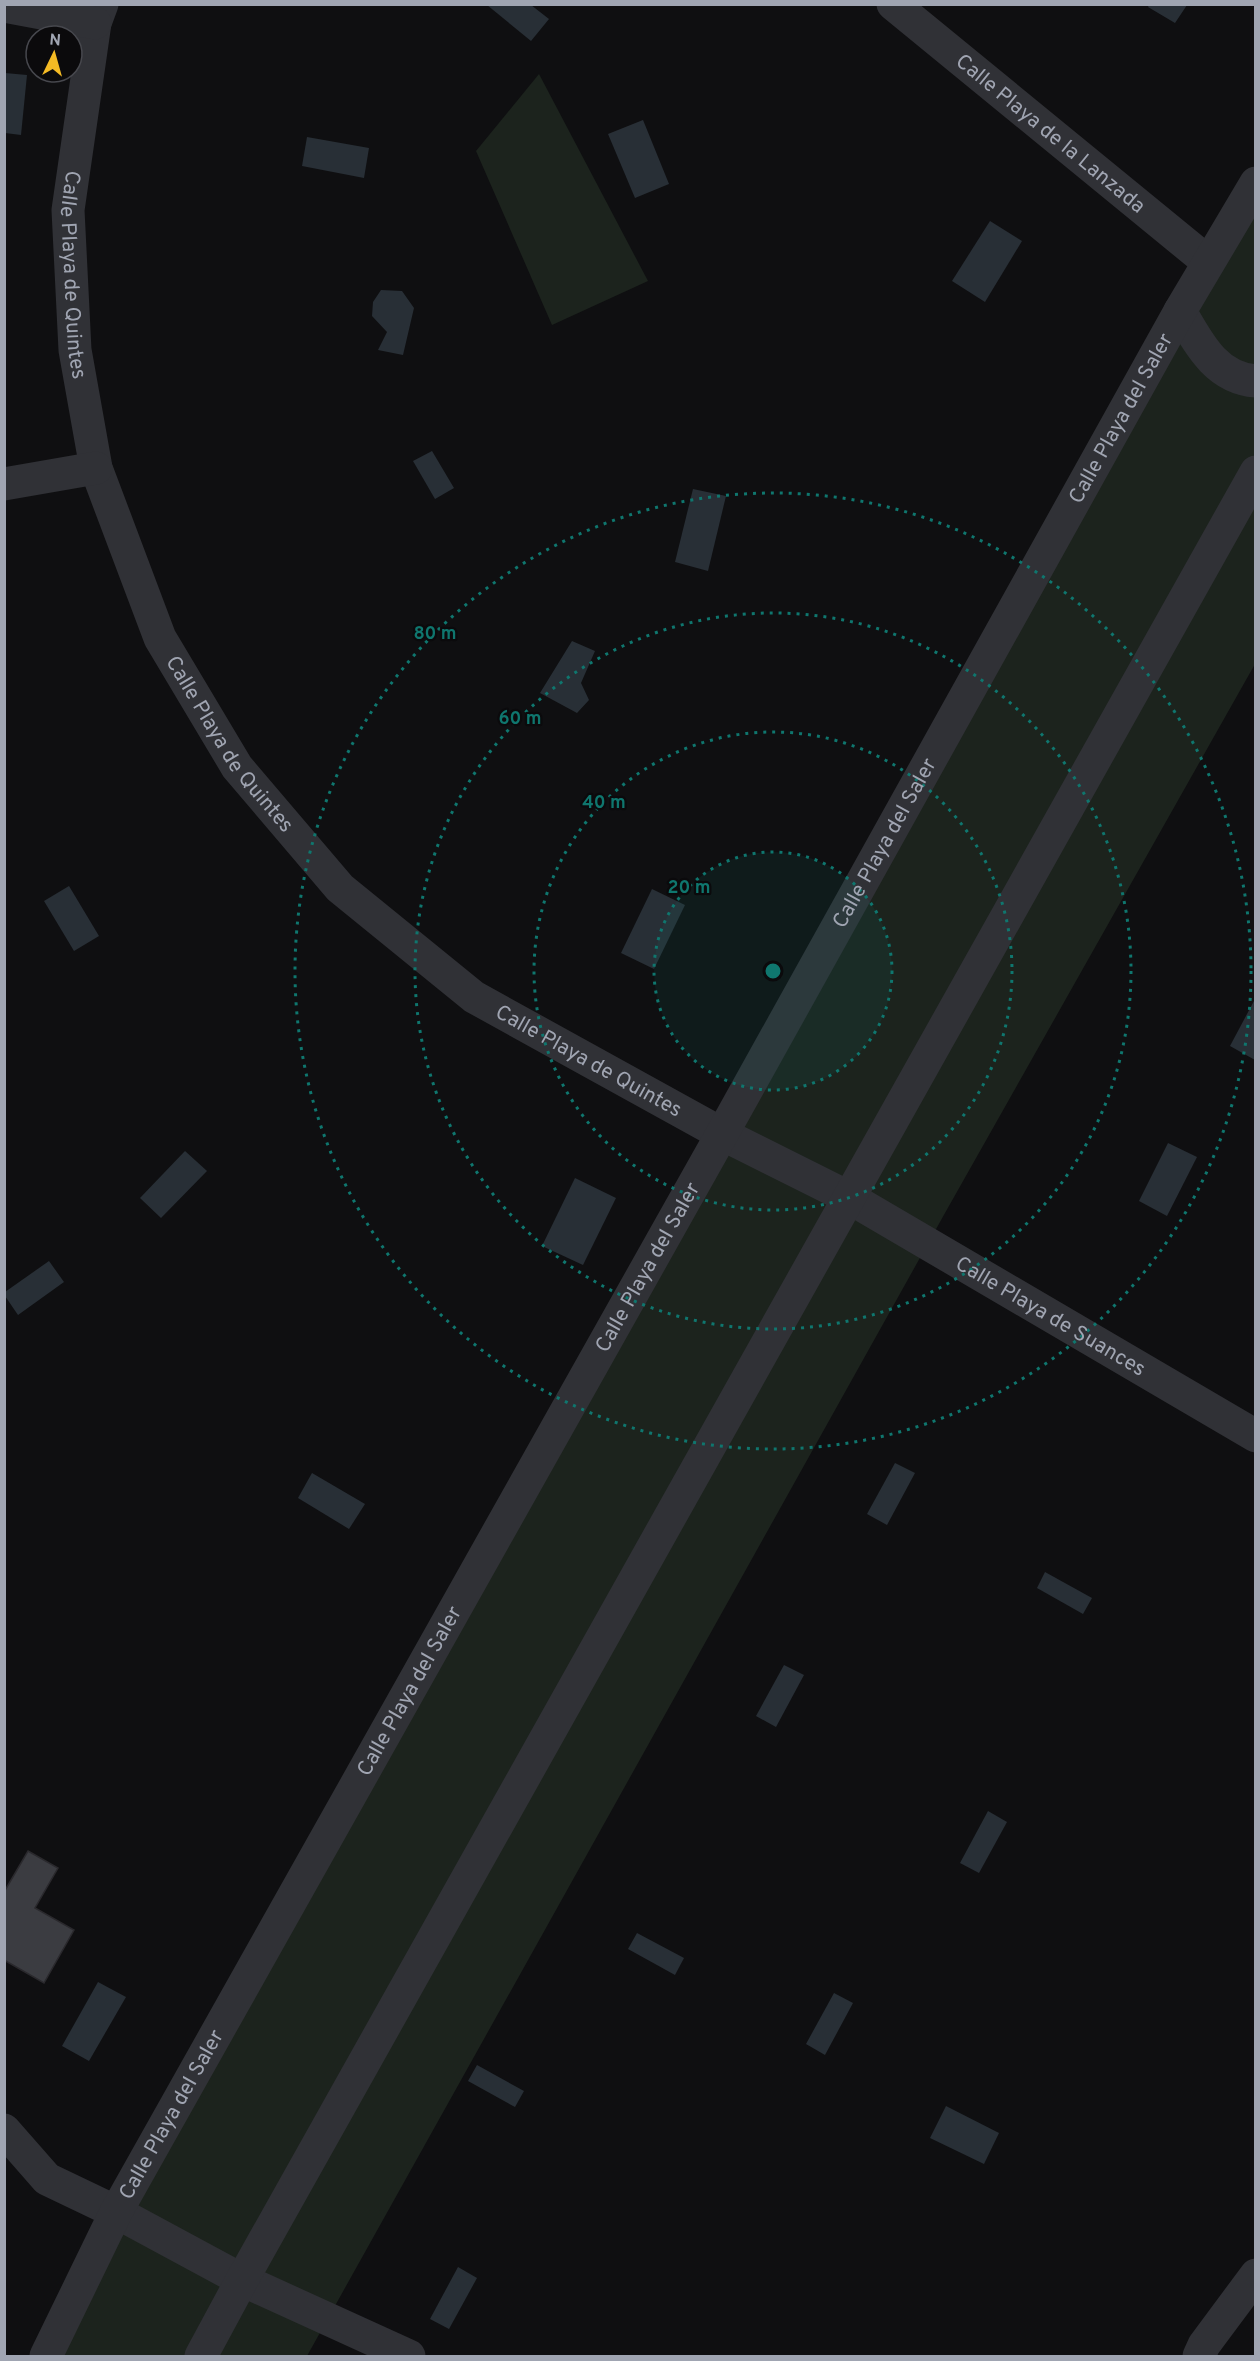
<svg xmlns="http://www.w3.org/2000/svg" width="1260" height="2361" font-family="Overpass,sans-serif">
  <rect width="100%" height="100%" fill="#0f0f11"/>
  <!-- green -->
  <g fill="#1c231d">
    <path d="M539 74 648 281 552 325 476 151Z"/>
    <path d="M1255 165V664L945 1213 307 2356H44L1190 265Z"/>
  </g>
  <!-- water -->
  <g fill="#282f36">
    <path d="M487 5H531L549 19 531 41Z"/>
    <path d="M1149 5V4L1187 5 1175 23 1148 7Z"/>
    <path d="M5 73 27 75 21 135 5 133Z"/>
    <path d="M643 120 669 184 635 198 608 134Z"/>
    <path d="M307 137 369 148 364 178 302 166Z"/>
    <path d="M990 221 1022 241 985 302 952 281Z"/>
    <path d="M381 290 402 291 414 308 403 355 378 350 387 332 372 316 373 302Z"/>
    <path d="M432 451 454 488 435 499 413 461Z"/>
    <path d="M693 489 726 496 708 571 675 562Z"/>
    <path d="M572 641 595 651 581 683 589 700 577 713 540 693Z"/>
    <path d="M69 886 99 936 74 951 44 901Z"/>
    <path d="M652 889 685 905 654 969 621 953Z"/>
    <path d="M1255 999V1060L1230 1046Z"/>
    <path d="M1168 1143 1197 1157 1167 1216 1139 1201Z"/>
    <path d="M185 1151 207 1171 161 1218 140 1198Z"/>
    <path d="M575 1178 616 1198 583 1265 542 1246Z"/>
    <path d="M49 1261 64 1282 18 1315 5 1296V1292Z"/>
    <path d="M895 1463 915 1473 887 1525 867 1514Z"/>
    <path d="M312 1473 365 1504 349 1529 298 1498Z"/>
    <path d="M1045 1572 1092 1598 1083 1614 1037 1588Z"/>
    <path d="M784 1665 804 1675 776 1727 756 1716Z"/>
    <path d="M988 1811 1007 1822 979 1873 960 1863Z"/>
    <path d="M637 1933 684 1958 675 1975 628 1949Z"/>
    <path d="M98 1982 126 1997 89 2061 62 2046Z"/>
    <path d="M834 1993 853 2003 825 2055 806 2044Z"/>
    <path d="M477 2065 524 2091 515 2107 468 2081Z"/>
    <path d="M946 2106 999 2133 984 2164 930 2138Z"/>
    <path d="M458 2267 477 2278 449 2329 430 2319Z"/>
  </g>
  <!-- building -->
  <path fill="#3b3c41" stroke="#2a292d" stroke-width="1.5" d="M28 1851 58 1868 35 1908 74 1930 44 1983 4 1960V1892Z"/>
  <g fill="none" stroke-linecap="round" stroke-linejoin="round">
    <!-- minor -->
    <g stroke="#303136" stroke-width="33">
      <path id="s1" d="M102 4 95 23 68 210 75 350 96 468 160 638 237 767 340 888 474 997 722 1134 848 1197 1256 1436"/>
      <path id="s2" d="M893 4 1208 262"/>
      <path d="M4 6 95 23"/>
      <path d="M1180 311C1198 342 1215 378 1256 381"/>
      <path d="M4 484 96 468"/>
      <path d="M4 2130 47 2179 116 2212 242 2280 409 2356"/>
      <path id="s3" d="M46 2356 116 2212 722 1134 1180 311 1256 183"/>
      <path d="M201 2356 242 2280 1256 472"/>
      <path d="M1199 2356 1204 2345 1256 2275"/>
    </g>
  </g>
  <!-- distance rings -->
  <circle cx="773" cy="971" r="119" fill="#0f766e" fill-opacity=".12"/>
  <g fill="none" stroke="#0f766e" stroke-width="3" stroke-dasharray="3 6">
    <circle cx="773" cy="971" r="119"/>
    <circle cx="773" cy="971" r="239"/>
    <circle cx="773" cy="971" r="358"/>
    <circle cx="773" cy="971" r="478"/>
  </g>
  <g text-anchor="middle" stroke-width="4.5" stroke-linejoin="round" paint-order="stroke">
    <!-- street labels -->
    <g font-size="21" fill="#a0a5b2" stroke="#0b0a0c">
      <text dy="7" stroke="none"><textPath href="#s2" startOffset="204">Calle Playa de la Lanzada</textPath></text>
      <text dy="7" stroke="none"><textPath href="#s1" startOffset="274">Calle Playa de Quintes</textPath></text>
      <text dy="7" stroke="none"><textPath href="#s3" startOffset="2216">Calle Playa del Saler</textPath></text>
      <text dy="7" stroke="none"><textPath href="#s1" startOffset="778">Calle Playa de Quintes</textPath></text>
      <text dy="7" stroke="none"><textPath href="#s3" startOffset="1730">Calle Playa del Saler</textPath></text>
      <text dy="7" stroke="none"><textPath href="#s1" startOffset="1264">Calle Playa de Quintes</textPath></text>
      <text dy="7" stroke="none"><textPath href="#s3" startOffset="1244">Calle Playa del Saler</textPath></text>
      <text dy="7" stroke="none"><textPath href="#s1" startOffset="1792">Calle Playa de Suances</textPath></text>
      <text dy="7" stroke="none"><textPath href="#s3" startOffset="758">Calle Playa del Saler</textPath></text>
      <text dy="7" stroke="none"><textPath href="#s3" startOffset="272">Calle Playa del Saler</textPath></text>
    </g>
  </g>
  <circle cx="773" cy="971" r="9" fill="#0f766e" stroke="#0b0a0c" stroke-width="3"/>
  <g font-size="18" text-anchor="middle" font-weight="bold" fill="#0f766e" stroke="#0b0a0c" stroke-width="4.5" stroke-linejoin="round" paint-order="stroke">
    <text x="435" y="639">80 m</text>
    <text x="520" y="724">60 m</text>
    <text x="604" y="808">40 m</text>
    <text x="689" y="893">20 m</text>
  </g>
  <!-- border -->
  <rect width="1260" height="2361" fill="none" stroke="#a0a5b2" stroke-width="12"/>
  <!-- north arrow -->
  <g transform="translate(54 54) rotate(5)"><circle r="28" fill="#0b0a0c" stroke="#47484e" stroke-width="1.5"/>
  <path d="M0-4.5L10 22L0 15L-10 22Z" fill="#f4ba24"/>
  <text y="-9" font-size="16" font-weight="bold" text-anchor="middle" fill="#a0a5b2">N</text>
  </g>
</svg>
